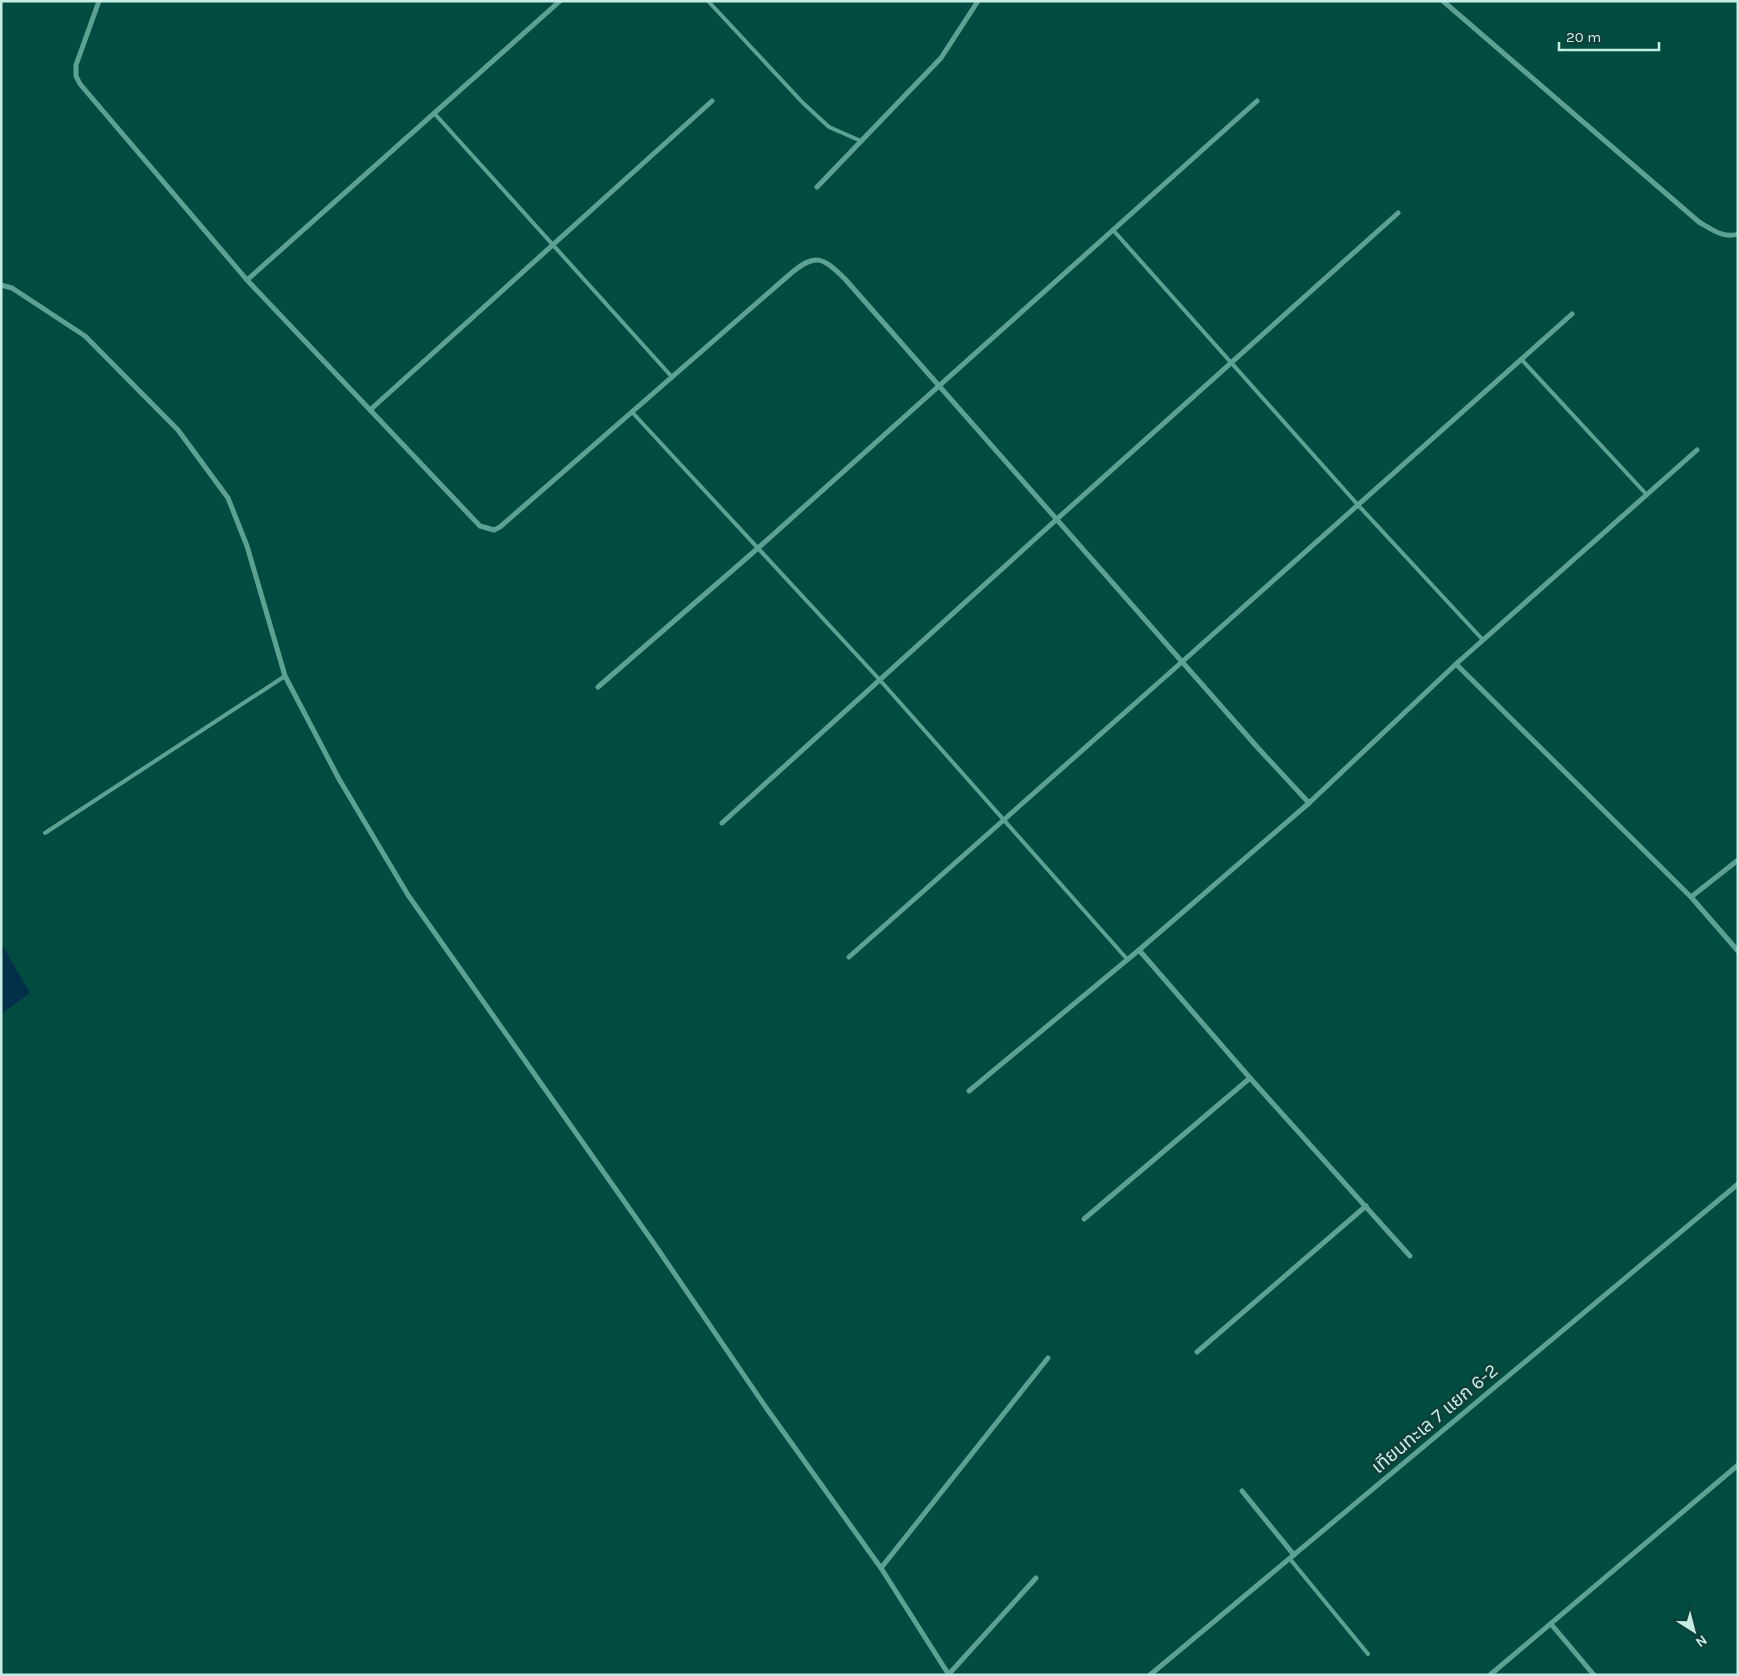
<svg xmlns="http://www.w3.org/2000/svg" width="1739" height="1676" font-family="Karla,'Noto Sans Thai',sans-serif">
  <rect width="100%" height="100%" fill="#014c41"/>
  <!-- water -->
  <path fill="#033049" d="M1 943 30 993 1 1014Z"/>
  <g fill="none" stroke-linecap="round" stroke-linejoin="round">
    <!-- lane -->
    <g stroke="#5da193" stroke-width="4">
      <path d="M708 1 803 103 829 127 861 141"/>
      <path d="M434 113 672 377"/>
      <path d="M1113 230 1358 505 1483 640"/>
      <path d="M1521 359 1647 495"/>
      <path d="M632 412 879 679 1127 959"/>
      <path d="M45 833 285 676"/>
      <path d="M1290 1559 1368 1654"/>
    </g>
    <!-- street -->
    <g stroke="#5da193" stroke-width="5">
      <path d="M99 1 76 65V76L80 84 247 280 480 526 494 530 500 527 789 275C816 252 822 257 845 279L1258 748 1309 803 1456 664 1697 450"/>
      <path d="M1443 1 1699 222C1711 229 1724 239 1738 234"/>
      <path d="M817 187 941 58 978 1"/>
      <path d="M247 280 560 1"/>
      <path d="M1 285 12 288 85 336 178 430 228 498 247 546 285 676 339 779 408 895 655 1245 767 1409 881 1568 949 1675"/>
      <path d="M370 410 712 101"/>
      <path d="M1456 664 1691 897 1738 951"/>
      <path d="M598 687 757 549 1257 101"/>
      <path d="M722 823 1057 519 1398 213"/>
      <path d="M1691 897 1738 860"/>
      <path d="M1139 950 1250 1078 1410 1256"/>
      <path d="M849 957 1183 661 1572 314"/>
      <path d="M969 1091 1139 950 1309 803"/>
      <path d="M1084 1219 1250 1078"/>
      <path d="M1197 1352 1366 1206"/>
      <path d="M1242 1491 1294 1555"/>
      <path d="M881 1568 1048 1358"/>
      <path d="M1551 1624 1594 1675"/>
      <path d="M949 1674 1036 1578"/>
      <path d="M1150 1675 1738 1184"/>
      <path d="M1490 1675 1738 1465"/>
    </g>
  </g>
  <g text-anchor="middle" stroke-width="5" stroke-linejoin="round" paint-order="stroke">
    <!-- street labels -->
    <g font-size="19" fill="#c6ede4" stroke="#113e37">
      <text transform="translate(1434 1418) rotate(-40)" y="7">เทียนทะเล 7 แยก 6-2</text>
    </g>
  </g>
  <!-- border -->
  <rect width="1739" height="1676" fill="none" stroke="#c6ede4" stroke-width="5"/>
  <!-- north arrow -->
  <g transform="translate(1694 1631) rotate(144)" stroke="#113e37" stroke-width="4" paint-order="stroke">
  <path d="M0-4L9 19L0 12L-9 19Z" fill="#c6ede4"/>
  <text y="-8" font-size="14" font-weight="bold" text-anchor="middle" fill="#c6ede4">N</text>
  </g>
  <!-- scale -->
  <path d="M1559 42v8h100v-8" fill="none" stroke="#c6ede4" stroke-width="2.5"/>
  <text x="1566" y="42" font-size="15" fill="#c6ede4" stroke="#113e37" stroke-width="4" paint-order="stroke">20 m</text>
</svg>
